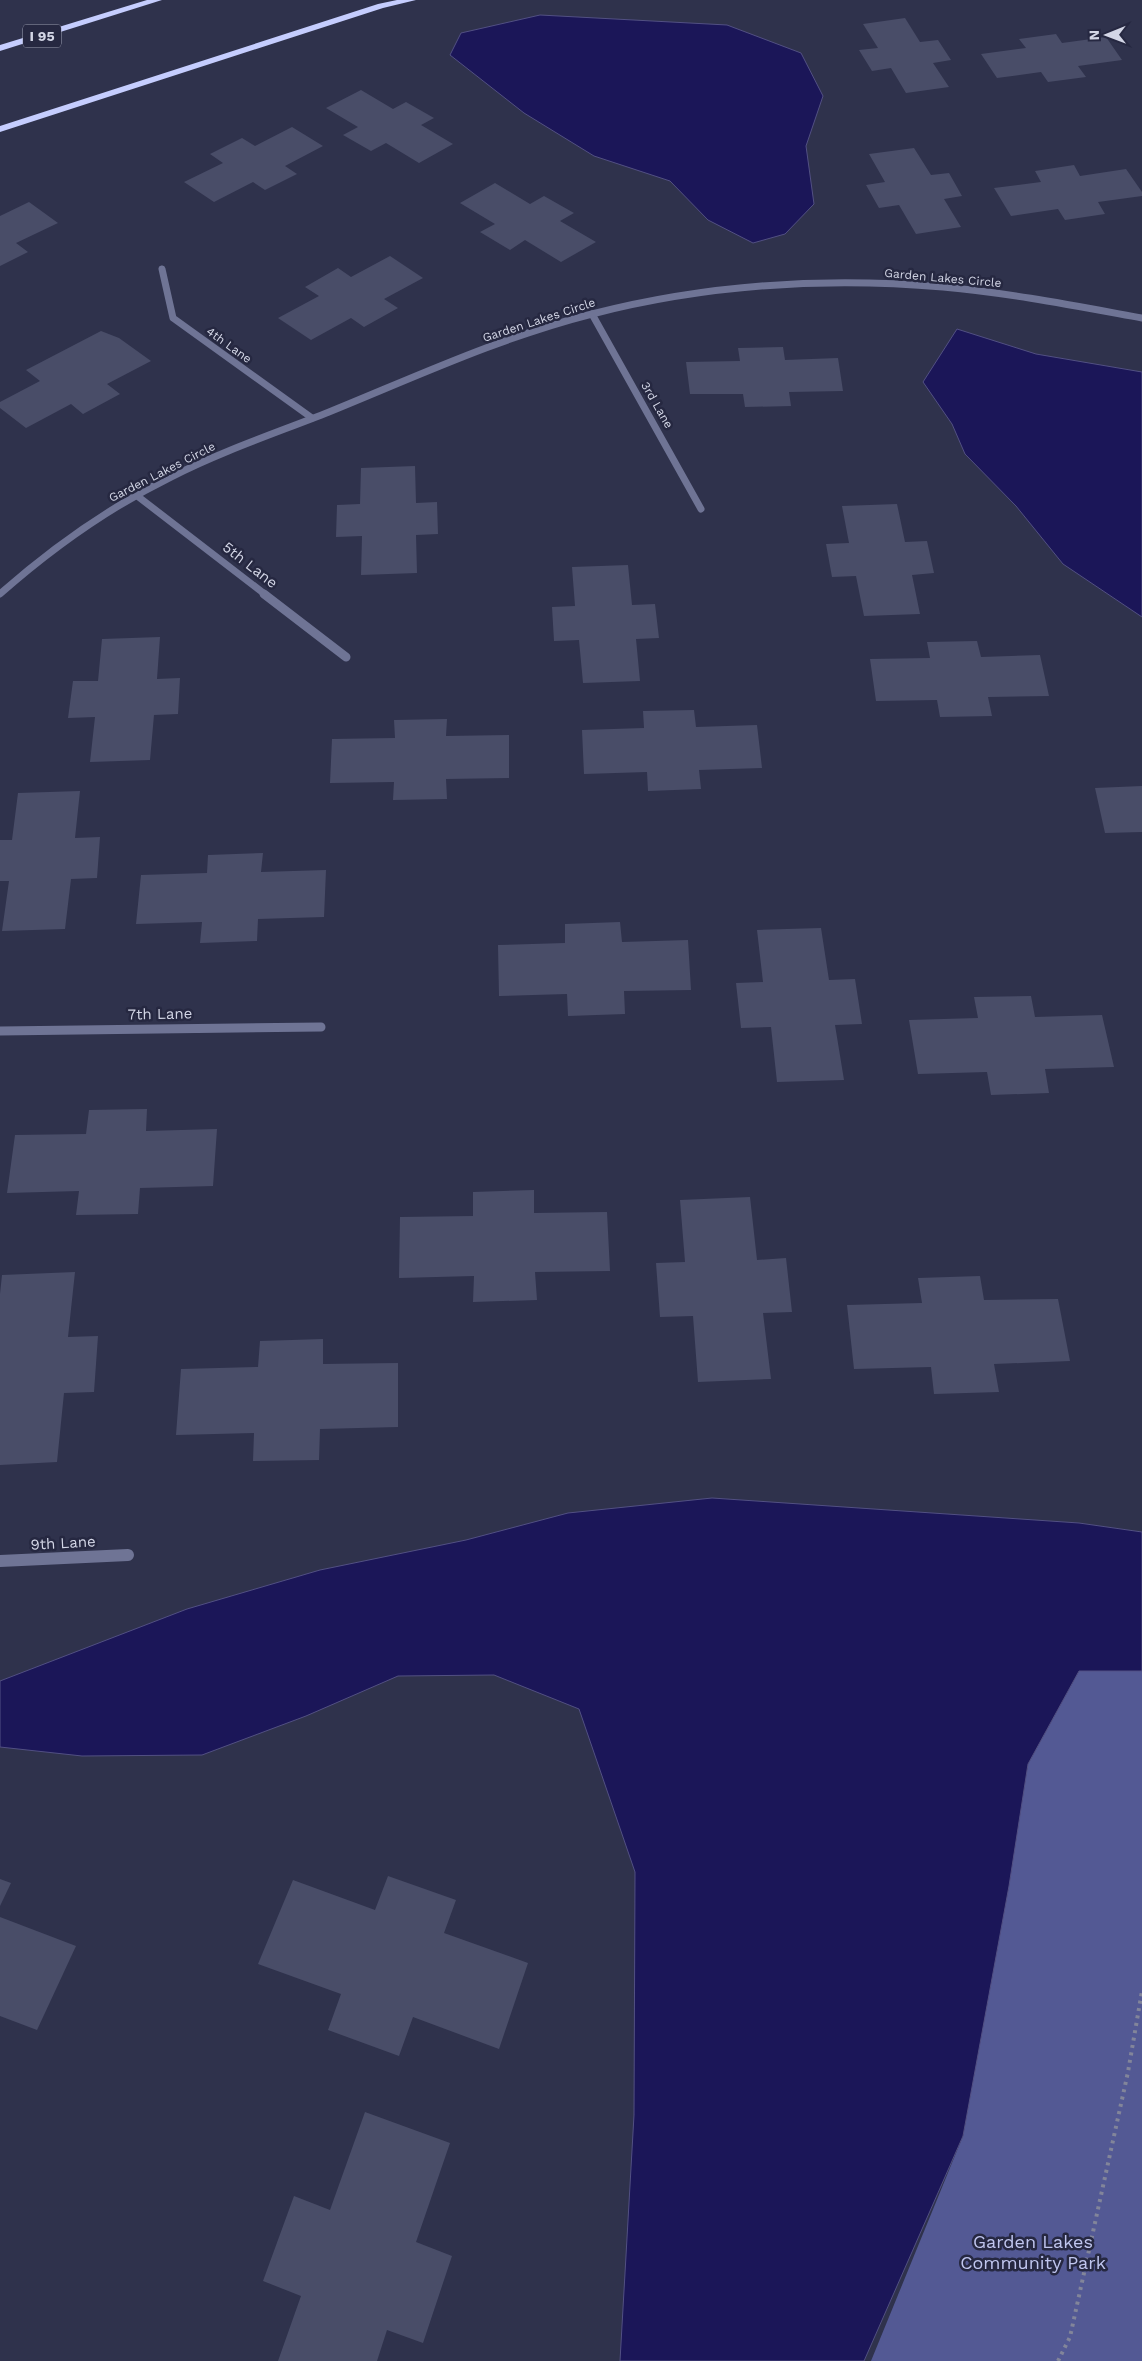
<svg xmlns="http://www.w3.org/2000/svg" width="1142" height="2361" font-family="'Work Sans',sans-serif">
  <rect width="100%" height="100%" fill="#2f324c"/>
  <!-- green -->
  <path fill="#535994" d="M1079 1671H1142V2361H871L963 2136 1028 1764Z"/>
  <!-- water -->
  <g fill="#1b1658" stroke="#525083">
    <path d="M540 15 727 25 801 53 823 96 806 146 814 204 785 234 753 243 708 220 670 181 594 156 524 113 450 55 461 33Z"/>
    <path d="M957 329 1036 354 1142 372V617L1063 564 1016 506 965 454 952 424 923 382Z"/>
    <path d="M712 1498 1079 1523 1142 1532V1671H1079L1028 1764 1009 1886 963 2136 864 2361H620L634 2115 635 1872 579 1709 494 1675 398 1676 306 1716 202 1755 82 1756 0 1747V1681L187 1609 320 1570 466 1540 568 1513Z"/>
  </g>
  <!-- building -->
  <g fill="#494d68">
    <path d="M905 18 920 42 938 40 951 60 933 63 949 87 906 93 891 68 872 71 859 50 878 48 863 24Z"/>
    <path d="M1056 34 1062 43 1106 37 1122 60 1078 66 1086 77 1048 82 1041 72 997 78 981 54 1026 48 1019 39Z"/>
    <path d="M361 90 393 109 406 102 434 118 421 125 453 144 419 163 386 143 371 151 343 135 358 127 326 108Z"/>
    <path d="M292 127 323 146 285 166 297 174 265 190 253 182 214 202 184 182 223 163 210 154 242 138 255 146Z"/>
    <path d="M914 148 931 175 949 173 962 196 944 199 961 227 916 234 899 205 879 208 866 185 885 182 869 154Z"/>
    <path d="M1074 165 1080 176 1126 169 1142 192V196L1098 202 1105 214 1065 220 1058 209 1011 216 994 188 1041 182 1035 171Z"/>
    <path d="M495 183 530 204 544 196 574 213 560 221 596 242 561 262 525 240 510 250 480 232 495 224 460 203Z"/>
    <path d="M29 202 58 223 16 243 28 252 0 266V216Z"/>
    <path d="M390 256 423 278 384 299 398 308 364 327 351 318 311 340 278 318 319 296 305 287 338 268 351 277Z"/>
    <path d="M101 331 119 338 151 361 107 384 120 394 83 414 71 404 26 428 0 408V402L40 381 26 370Z"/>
    <path d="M783 347 785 360 838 358 843 391 789 392 791 406 745 407 743 394H690L686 362 740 361 738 348Z"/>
    <path d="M415 466 416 503 437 502 438 534 416 535 417 573 361 575 362 536 336 537 337 505 360 504 361 468Z"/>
    <path d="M897 504 905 542 927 541 934 573 912 575 920 614 864 616 856 576 832 577 826 544 849 543 842 506Z"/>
    <path d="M628 565 632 605 655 604 659 638 636 639 640 681 583 683 579 640 554 641 552 607 575 606 572 567Z"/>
    <path d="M160 637 157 679 180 678 178 714 154 715 150 760 90 762 95 717 68 718 73 681H98L102 639Z"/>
    <path d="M977 641 981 657 1040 655 1049 696 988 697 992 716 940 717 937 700 876 701 870 659 930 658 927 642Z"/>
    <path d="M694 710 696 727 757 725 762 768 699 770 701 789 648 791 647 772 584 774 582 730 644 728 643 711Z"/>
    <path d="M447 719 446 736 509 735V778L446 779 447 799 393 800 394 782 330 783 332 739 395 738 394 720Z"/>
    <path d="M1142 786V832L1105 833 1095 788Z"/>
    <path d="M80 791 75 838 100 837 97 878 71 879 65 929 2 931 9 881H0V840H12L18 793Z"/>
    <path d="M263 853 261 872 326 870 324 917 258 919 257 941 200 943 202 922 136 924 141 875 207 873 208 855Z"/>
    <path d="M620 922 622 942 688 940 691 990 624 991 625 1014 568 1016 567 994 499 996 498 945 565 943V924Z"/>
    <path d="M821 928 829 980 855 979 862 1024 835 1025 844 1080 777 1082 771 1027 741 1028 736 983 763 982 757 930Z"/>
    <path d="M1031 996 1035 1017 1102 1015 1114 1067 1045 1069 1049 1093 991 1095 987 1072 918 1074 909 1020 978 1018 974 997Z"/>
    <path d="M147 1109 146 1131 217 1129 213 1186 140 1188 138 1214 76 1215 79 1191 7 1193 15 1135 86 1134 89 1110Z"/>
    <path d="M534 1190V1213L607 1212 610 1271 535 1272 537 1300 473 1302 474 1276 399 1278 400 1217 473 1216V1192Z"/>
    <path d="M750 1197 757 1260 786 1258 792 1312 763 1313 771 1379 698 1382 693 1316 660 1317 656 1263 685 1262 680 1200Z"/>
    <path d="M75 1272 68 1337 98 1336 94 1392 64 1393 57 1462 0 1465V1294L2 1275Z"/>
    <path d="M980 1276 984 1300 1058 1299 1070 1361 994 1364 999 1392 934 1394 931 1367 854 1369 847 1305 922 1303 918 1278Z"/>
    <path d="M323 1339V1364L398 1363V1427L320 1429 319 1460 253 1461 254 1433 176 1435 181 1369 258 1367 260 1341Z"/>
    <path d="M388 1876 456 1900 444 1933 528 1963 499 2049 413 2017 399 2056 328 2030 341 1994 258 1964 293 1880 375 1910Z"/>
    <path d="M0 1879 11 1883 0 1906Z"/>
    <path d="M0 1917 76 1946 37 2030 0 2016Z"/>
    <path d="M365 2112 450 2143 416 2242 452 2256 423 2343 387 2330 377 2361H278L301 2296 263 2281 294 2196 330 2210Z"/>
  </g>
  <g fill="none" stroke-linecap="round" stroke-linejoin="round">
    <!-- path -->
    <path stroke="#82859a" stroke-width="4" stroke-dasharray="3 4.5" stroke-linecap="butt" d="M1058 2361 1070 2337 1128 2072 1142 1991"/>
    <!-- street-far2 -->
    <g stroke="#6f7495" stroke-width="7">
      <path d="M162 269 173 318 312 418"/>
      <path d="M592 314 701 509"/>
      <path d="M136 495 266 595"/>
      <path d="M0 594C52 548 108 508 171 477 222 451 276 433 329 412 415 377 501 337 592 314 705 285 826 277 943 287 1010 293 1076 306 1142 318"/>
    </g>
    <!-- street-far1 -->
    <g stroke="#6f7495" stroke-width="9">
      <path d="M264 594 346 657"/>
      <path d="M0 1031 321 1027"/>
    </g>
    <!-- street -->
    <path stroke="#6f7495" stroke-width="12" d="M0 1561 128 1555"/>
    <!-- highway -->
    <g fill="#c5cdfe" fill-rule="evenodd">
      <path d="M147 0H162L0 51V45Z"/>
      <path d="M397 0H416L383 8 0 132V126L378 4Z"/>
    </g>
  </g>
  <g text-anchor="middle" stroke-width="5" stroke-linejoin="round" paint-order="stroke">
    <!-- far-street labels -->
    <g font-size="12" fill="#d3d6e6" stroke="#262841">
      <text transform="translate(943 278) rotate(5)" y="4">Garden Lakes Circle</text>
      <text transform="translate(539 320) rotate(-18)" y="4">Garden Lakes Circle</text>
      <text transform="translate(229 345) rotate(36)" y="4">4th Lane</text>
      <text transform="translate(657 405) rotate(60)" y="4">3rd Lane</text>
      <text transform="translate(162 472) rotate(-27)" y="4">Garden Lakes Circle</text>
    </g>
    <!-- shield labels -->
    <rect fill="#262841" stroke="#9fa2b4" stroke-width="1" x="23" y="24.5" width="38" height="23" rx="4"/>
    <g font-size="14" font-weight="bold" fill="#d3d6e6">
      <text x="42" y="41">I 95</text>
    </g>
    <!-- street labels -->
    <g font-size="15" fill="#d3d6e6" stroke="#262841">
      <text transform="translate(250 565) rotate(38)" y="5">5th Lane</text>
      <text transform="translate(160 1014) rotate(-1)" y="5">7th Lane</text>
      <text transform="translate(63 1543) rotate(-3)" y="5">9th Lane</text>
    </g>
    <!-- near-park labels -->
    <g font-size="18" fill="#c0c6ef" stroke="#262841">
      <text x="1033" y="2248">Garden Lakes<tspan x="1033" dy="21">Community Park</tspan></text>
    </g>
  </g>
  <!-- north arrow -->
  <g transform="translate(1107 35) rotate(269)" stroke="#262841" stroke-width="4" paint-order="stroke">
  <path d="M0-4L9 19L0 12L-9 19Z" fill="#d3d6e6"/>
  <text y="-8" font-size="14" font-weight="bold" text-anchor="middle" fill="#d3d6e6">N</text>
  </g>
</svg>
